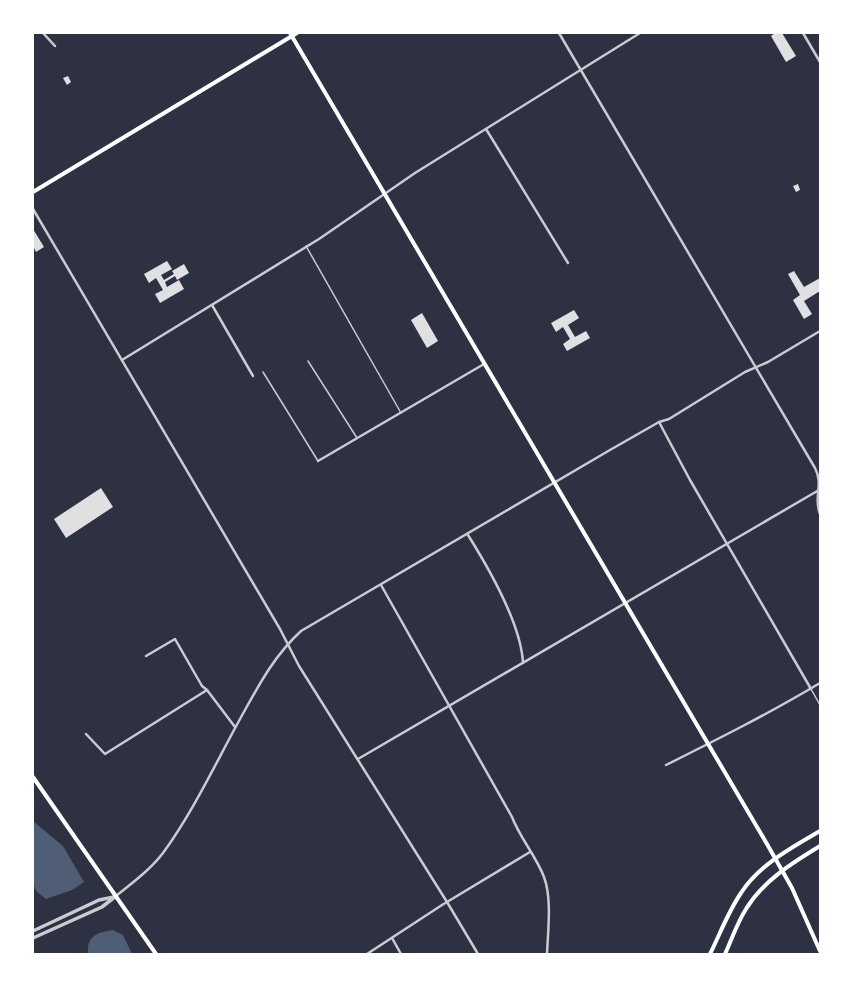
<svg xmlns="http://www.w3.org/2000/svg" width="853" height="987" font-family="'Sofia Sans Condensed',sans-serif">
  <rect width="100%" height="100%" fill="#2d3142"/>
  <!-- water -->
  <g fill="#4f5d75">
    <path d="M33 821 63 846 84 882 72 890 46 899 36 891 33 883Z"/>
    <path d="M113 930 123 935 132 954H88C86 936 98 932 113 930Z"/>
  </g>
  <!-- building -->
  <g fill="#e0e0e3">
    <path d="M775 33H782L796 56 786 62 771 36Z"/>
    <path d="M68 76 71 82 67 85 63 78Z"/>
    <path d="M798 184 800 190 796 192 793 186Z"/>
    <path d="M33 229 44 247 36 252 33 246Z"/>
    <path d="M167 261 172 269 161 275 164 280 174 274 172 271 184 264 189 273 177 280 175 276 165 282 167 287 179 280 184 289 160 303 155 294 163 290 156 278 149 283 144 274Z"/>
    <path d="M794 271 804 287 820 278V291L804 301 812 314 804 319 793 300 800 295 788 274Z"/>
    <path d="M574 310 579 318 568 325 575 337 586 331 590 338 567 351 563 344 570 339 563 327 556 332 551 323Z"/>
    <path d="M422 313 438 341 427 348 411 320Z"/>
    <path d="M101 488 113 507 66 538 54 519Z"/>
  </g>
  <g fill="none" stroke-linecap="round" stroke-linejoin="round">
    <!-- service -->
    <g stroke="#caccd0" stroke-width="1.5">
      <path d="M306 246 401 413"/>
      <path d="M308 361 357 438"/>
      <path d="M263 372 318 461"/>
      <path d="M811 689 820 705"/>
    </g>
    <!-- minor -->
    <g stroke="#caccd0" stroke-width="2.5">
      <path d="M43 33 55 46"/>
      <path d="M559 33 815 468C824 485 813 497 820 514"/>
      <path d="M803 33 820 62"/>
      <path d="M486 129 568 263"/>
      <path d="M33 209 280 629 299 666 447 902 478 954"/>
      <path d="M212 305 253 376"/>
      <path d="M122 360 319 239 415 173 640 33"/>
      <path d="M659 422 690 480 811 689"/>
      <path d="M318 461 484 364"/>
      <path d="M468 535C488 567 521 624 523 663"/>
      <path d="M381 585 512 817C520 838 536 856 544 877 552 898 548 931 547 954"/>
      <path d="M146 656 175 639 202 686 207 690"/>
      <path d="M86 734 105 754 207 690 235 727"/>
      <path d="M358 759 819 490"/>
      <path d="M666 765C718 739 770 713 820 683"/>
      <path d="M116 896C132 883 150 870 163 853 195 809 218 758 245 710 261 681 276 654 301 631L610 450 659 422 669 419 745 372 768 362 820 331"/>
      <path d="M392 938 401 954"/>
      <path d="M367 954 442 905 530 852"/>
    </g>
    <!-- tertiary -->
    <g stroke="#caccd0" stroke-width="3.5">
      <path d="M33 931 99 900 114 897"/>
      <path d="M33 938 102 907 116 896"/>
    </g>
    <!-- primary -->
    <g stroke="#fff" stroke-width="4">
      <path d="M290 33 767 844 792 888 820 951"/>
      <path d="M33 192 297 33"/>
      <path d="M33 777 156 954"/>
      <path d="M710 954C720 934 728 912 741 893 759 865 791 848 820 831"/>
      <path d="M725 954C732 939 737 923 746 909 763 881 792 863 820 846"/>
    </g>
  </g>
  <!-- border -->
  <rect width="853" height="987" fill="none" stroke="#ffffff" stroke-width="68"/>
</svg>
